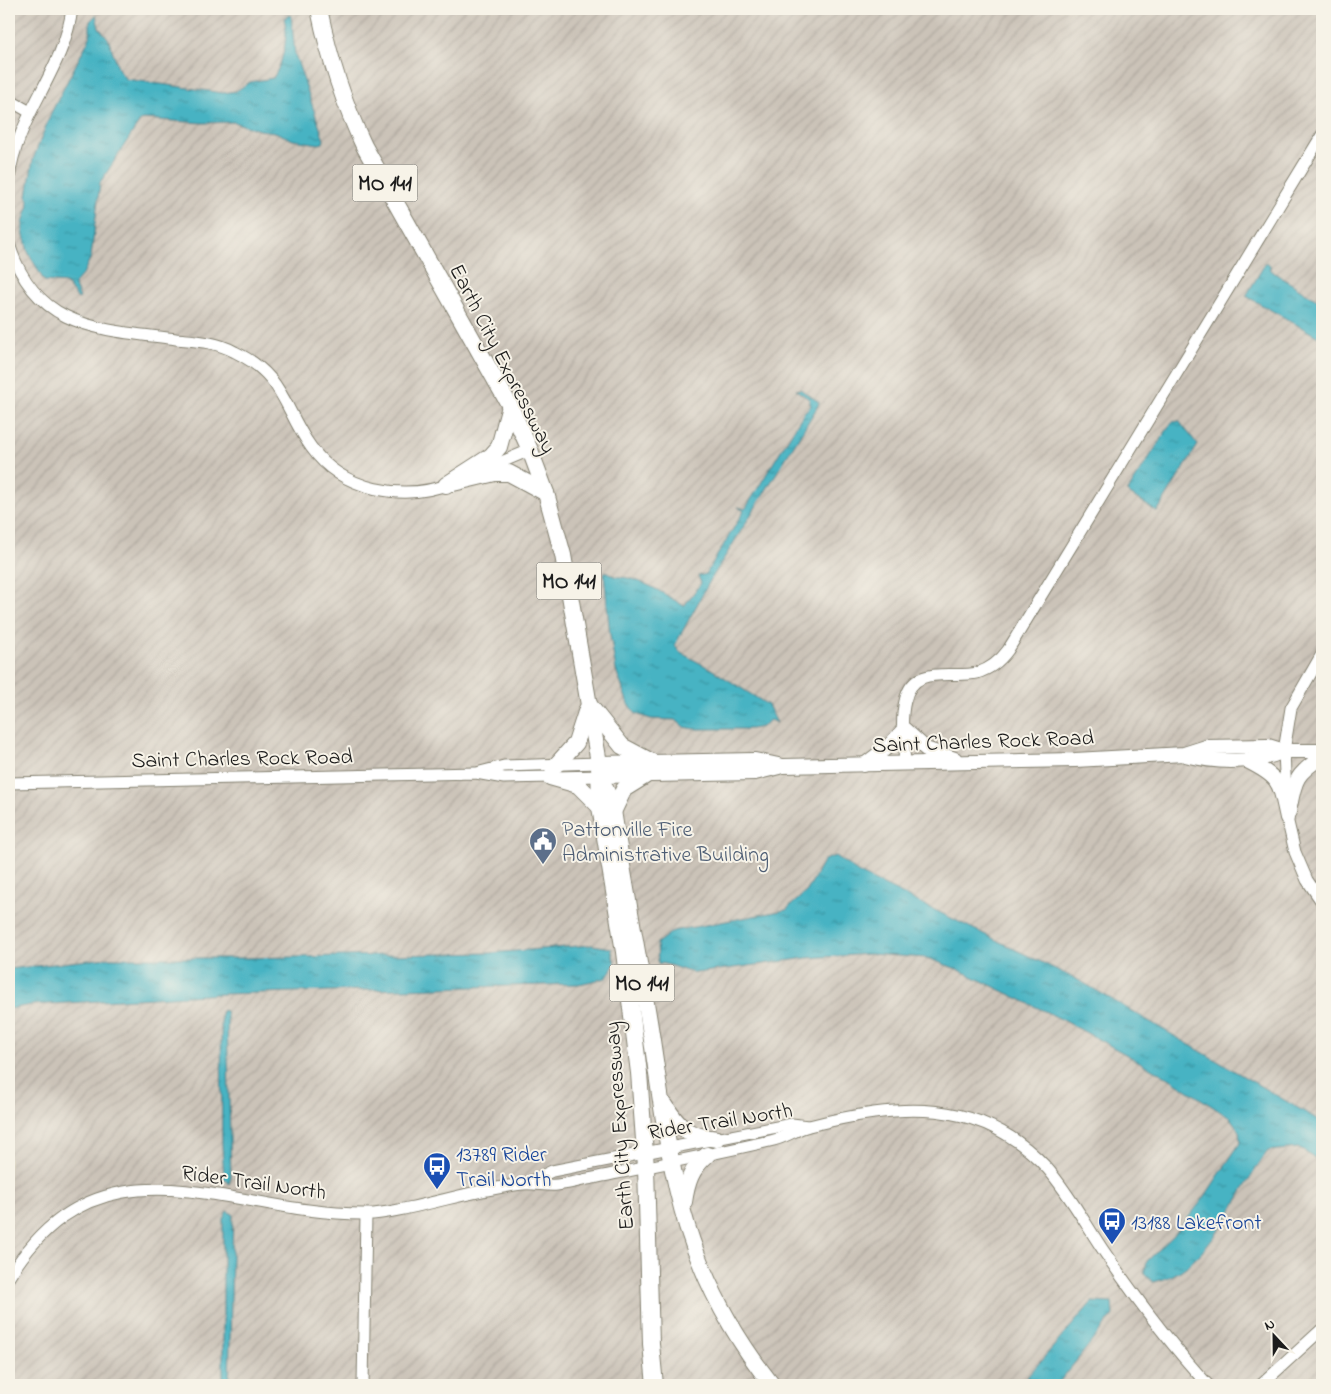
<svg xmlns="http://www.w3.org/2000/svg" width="1331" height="1394" font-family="'Indie Flower',sans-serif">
  <defs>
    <pattern id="industrial-furrows" width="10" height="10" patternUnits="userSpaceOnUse" patternTransform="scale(1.25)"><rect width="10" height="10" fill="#cbc3b8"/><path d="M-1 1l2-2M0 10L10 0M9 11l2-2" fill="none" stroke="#aea79e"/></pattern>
    <pattern id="water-ripples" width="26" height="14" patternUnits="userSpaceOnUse" patternTransform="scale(1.25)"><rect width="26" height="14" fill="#46b3c3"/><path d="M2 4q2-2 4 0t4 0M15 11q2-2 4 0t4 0" fill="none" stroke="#3a919e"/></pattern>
  </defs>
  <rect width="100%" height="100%" fill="#f7f3e8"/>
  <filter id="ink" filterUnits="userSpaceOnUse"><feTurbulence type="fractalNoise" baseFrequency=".02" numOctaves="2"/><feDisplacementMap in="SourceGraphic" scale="10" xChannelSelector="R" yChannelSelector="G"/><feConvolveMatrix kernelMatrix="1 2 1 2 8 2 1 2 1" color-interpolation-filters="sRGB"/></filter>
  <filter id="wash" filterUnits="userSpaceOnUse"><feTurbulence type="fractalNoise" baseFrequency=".0096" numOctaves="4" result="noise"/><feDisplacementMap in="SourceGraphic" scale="20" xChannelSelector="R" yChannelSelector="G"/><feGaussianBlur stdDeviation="1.12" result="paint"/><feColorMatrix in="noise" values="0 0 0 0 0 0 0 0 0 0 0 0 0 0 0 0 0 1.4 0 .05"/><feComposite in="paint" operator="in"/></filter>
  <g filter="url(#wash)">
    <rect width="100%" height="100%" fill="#ebe4c4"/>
    <!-- industrial -->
    <rect fill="url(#industrial-furrows)" x="9" y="9" width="1313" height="1376"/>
    <!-- water -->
    <g fill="url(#water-ripples)" stroke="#316870">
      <path d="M96 15 99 28 108 38 119 70 126 79 223 93 236 91 250 82 273 78C283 63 289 36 284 18L291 15 295 54 324 140 323 143 319 144 293 140 275 132 259 130 233 122 203 123 144 119 140 121 100 183 91 257 83 274 74 284 80 298 78 299 66 283 44 281 28 252 23 231V222L29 205 27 196 33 159 51 113 90 37V21Z"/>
      <path d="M1266 262 1270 265 1271 270 1276 274 1322 303V339L1246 296Z"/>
      <path d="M800 389 819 402 818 406 710 581 675 645 681 653 711 669 768 705 777 723 770 720 762 727 751 729H695L684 727 676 720 651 719 636 714 628 704 616 670 610 635 604 573 606 571C611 577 620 577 628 578 649 583 666 595 684 606L701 583 698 576 706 574 742 514 744 511 738 507 745 509 747 506 805 411 811 406 809 399 796 390Z"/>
      <path d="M1179 421 1198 445 1157 512 1127 492 1172 422Z"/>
      <path d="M835 856 859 873 1082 982 1322 1122V1162L1298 1148 1268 1151C1236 1193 1211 1271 1153 1282L1144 1274 1147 1261 1174 1235 1203 1199 1240 1143 1239 1130 1230 1118 1169 1078 1063 1020 957 969 927 958 870 954 807 958 696 973C682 971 672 964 658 963L657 943 673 931 786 910 807 891 824 860Z"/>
      <path d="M592 945 611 948 615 964 606 978 579 984 223 994 31 1005 9 1009V969L107 958H246L490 953Z"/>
      <path d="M223 1010 226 1011 227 1017 231 1177 229 1184 224 1178 222 1146 221 1012Z"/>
      <path d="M227 1211 233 1214 229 1385H223V1219Z"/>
      <path d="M1092 1302 1112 1303 1113 1315 1057 1385H1020Z"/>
    </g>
  </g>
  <g filter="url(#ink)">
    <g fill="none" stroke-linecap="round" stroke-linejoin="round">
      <!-- minor casing -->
      <g stroke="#848070" stroke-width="13">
        <g id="minor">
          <path d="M9 100 30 112"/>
          <path d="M9 179C16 116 64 71 72 9"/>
          <path d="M9 244C36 330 100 329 176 339 197 341 217 342 235 352 285 376 283 408 311 447 342 491 404 502 452 483"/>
          <path d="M480 471 530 450"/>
          <path d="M1322 654 1291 708 1284 751 1287 818 1295 852 1307 880 1322 902"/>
          <path d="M905 764C904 744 900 721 905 701 913 663 951 679 977 673 990 669 1000 661 1008 650L1322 135"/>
          <path d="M480 772 504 766 599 763"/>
          <path d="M9 783 476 773 504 778 601 776"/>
          <path d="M527 1183 552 1171 792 1124 808 1126"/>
          <path d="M9 1277C101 1128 229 1214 363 1214 378 1215 393 1211 408 1208 446 1200 485 1188 523 1184 534 1183 546 1186 557 1185 566 1184 575 1182 583 1180 647 1167 711 1155 774 1140 786 1137 797 1129 809 1126 897 1104 980 1095 1047 1168 1068 1192 1085 1223 1103 1250 1135 1297 1169 1343 1208 1385"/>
          <path d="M363 1385 366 1215"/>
          <path d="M1261 1385 1321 1330"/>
        </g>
      </g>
      <!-- major casing -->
      <g stroke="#848070" stroke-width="16">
        <g id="major">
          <path d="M1185 755C1216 763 1255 764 1284 751"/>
          <path d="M1247 761C1281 778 1279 782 1287 818"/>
          <path d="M599 763 755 760 783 766 1075 760 1184 754 1206 747 1268 746 1284 751H1322"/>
          <path d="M864 765 889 746 904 729 926 749 955 759"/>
          <path d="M601 776 755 773 779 767"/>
          <path d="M1289 812C1295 781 1294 775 1322 757"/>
        </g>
      </g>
      <!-- highway casing -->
      <g stroke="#848070" stroke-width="18">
        <g id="highway">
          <path d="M319 9C329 57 343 102 364 146L510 406 530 450 546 493 563 555 599 763 600 807 624 952 639 1073 646 1167 651 1344 655 1385"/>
          <path d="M453 483 495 473H509L546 493"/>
          <path d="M446 485 491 456 499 447 510 406"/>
          <path d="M590 706 622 746 652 762"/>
          <path d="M557 764 576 743 587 709"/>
          <path d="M550 777 578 785 600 807"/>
          <path d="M602 781 612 804C623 877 637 949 649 1021 660 1089 667 1160 687 1226 705 1284 734 1337 772 1385"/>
          <path d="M613 812 624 789 645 776"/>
          <path d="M665 1105C680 1130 689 1136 717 1139"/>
          <path d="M684 1202C687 1182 691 1169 707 1155"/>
        </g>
      </g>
      <!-- minor -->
      <use href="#minor" stroke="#fff" stroke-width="11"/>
      <!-- major -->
      <use href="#major" stroke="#fff" stroke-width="14"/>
      <!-- highway -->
      <use href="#highway" stroke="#fff" stroke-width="16"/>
    </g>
  </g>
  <!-- icons -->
  <defs>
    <g id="civic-pin" transform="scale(1.4375)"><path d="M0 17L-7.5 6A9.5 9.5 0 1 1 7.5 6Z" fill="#5c6f8a" stroke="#f7f3e8"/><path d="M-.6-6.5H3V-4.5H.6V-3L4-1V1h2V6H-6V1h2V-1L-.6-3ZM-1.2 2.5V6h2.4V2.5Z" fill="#fff"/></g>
    <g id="bus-pin" transform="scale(1.4375)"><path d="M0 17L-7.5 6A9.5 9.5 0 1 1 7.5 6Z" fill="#1a4fb4" stroke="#f7f3e8"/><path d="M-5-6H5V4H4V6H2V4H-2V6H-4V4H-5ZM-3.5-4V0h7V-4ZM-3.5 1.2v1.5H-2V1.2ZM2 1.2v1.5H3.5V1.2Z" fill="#fff"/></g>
  </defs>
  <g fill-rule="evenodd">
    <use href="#civic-pin" x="543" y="841"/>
    <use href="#bus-pin" x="437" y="1166"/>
    <use href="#bus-pin" x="1112" y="1221"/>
  </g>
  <g text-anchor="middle" stroke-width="4" stroke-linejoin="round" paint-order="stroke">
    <!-- shield labels -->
    <g fill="#f7f3e8" stroke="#5e5c59" stroke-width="1">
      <rect x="352.5" y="164.5" width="65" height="37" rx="4"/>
      <rect x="536.5" y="562.5" width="65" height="37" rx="4"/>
      <rect x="609.5" y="964.5" width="65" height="37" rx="4"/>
    </g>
    <g font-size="21" font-weight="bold" fill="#1c1c1c">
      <text x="385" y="190">MO 141</text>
      <text x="569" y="588">MO 141</text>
      <text x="642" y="990">MO 141</text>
    </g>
    <!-- street labels -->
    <g font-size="22" fill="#1c1c1c" stroke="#f7f3e8">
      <text transform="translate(504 358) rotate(63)" y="8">Earth City Expressway</text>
      <text transform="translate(983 740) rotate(-2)" y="8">Saint Charles Rock Road</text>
      <text transform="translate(242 757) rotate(-1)" y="8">Saint Charles Rock Road</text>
      <text transform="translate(720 1120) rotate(-9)" y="8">Rider Trail North</text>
      <text transform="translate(618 1126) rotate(-94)" y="8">Earth City Expressway</text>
      <text transform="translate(254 1181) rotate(8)" y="8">Rider Trail North</text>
    </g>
    <!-- service labels -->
    <g font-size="22" fill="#4e5e75" stroke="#f7f3e8" text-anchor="start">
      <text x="562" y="836">Pattonville Fire<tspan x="562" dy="25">Administrative Building</tspan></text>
    </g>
    <!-- transit labels -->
    <g font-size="22" fill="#164399" stroke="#f7f3e8" text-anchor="start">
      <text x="456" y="1161">13789 Rider<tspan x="456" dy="25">Trail North</tspan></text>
      <text x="1131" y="1229">13188 Lakefront</text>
    </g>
  </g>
  <!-- margin -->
  <rect width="1331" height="1394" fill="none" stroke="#f7f3e8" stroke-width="30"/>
  <!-- north arrow -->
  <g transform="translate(1274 1336) rotate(338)" stroke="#f7f3e8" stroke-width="4" paint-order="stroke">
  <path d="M0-4L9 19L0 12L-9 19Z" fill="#1c1c1c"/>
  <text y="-8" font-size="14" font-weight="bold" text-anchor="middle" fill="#1c1c1c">N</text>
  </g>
</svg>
